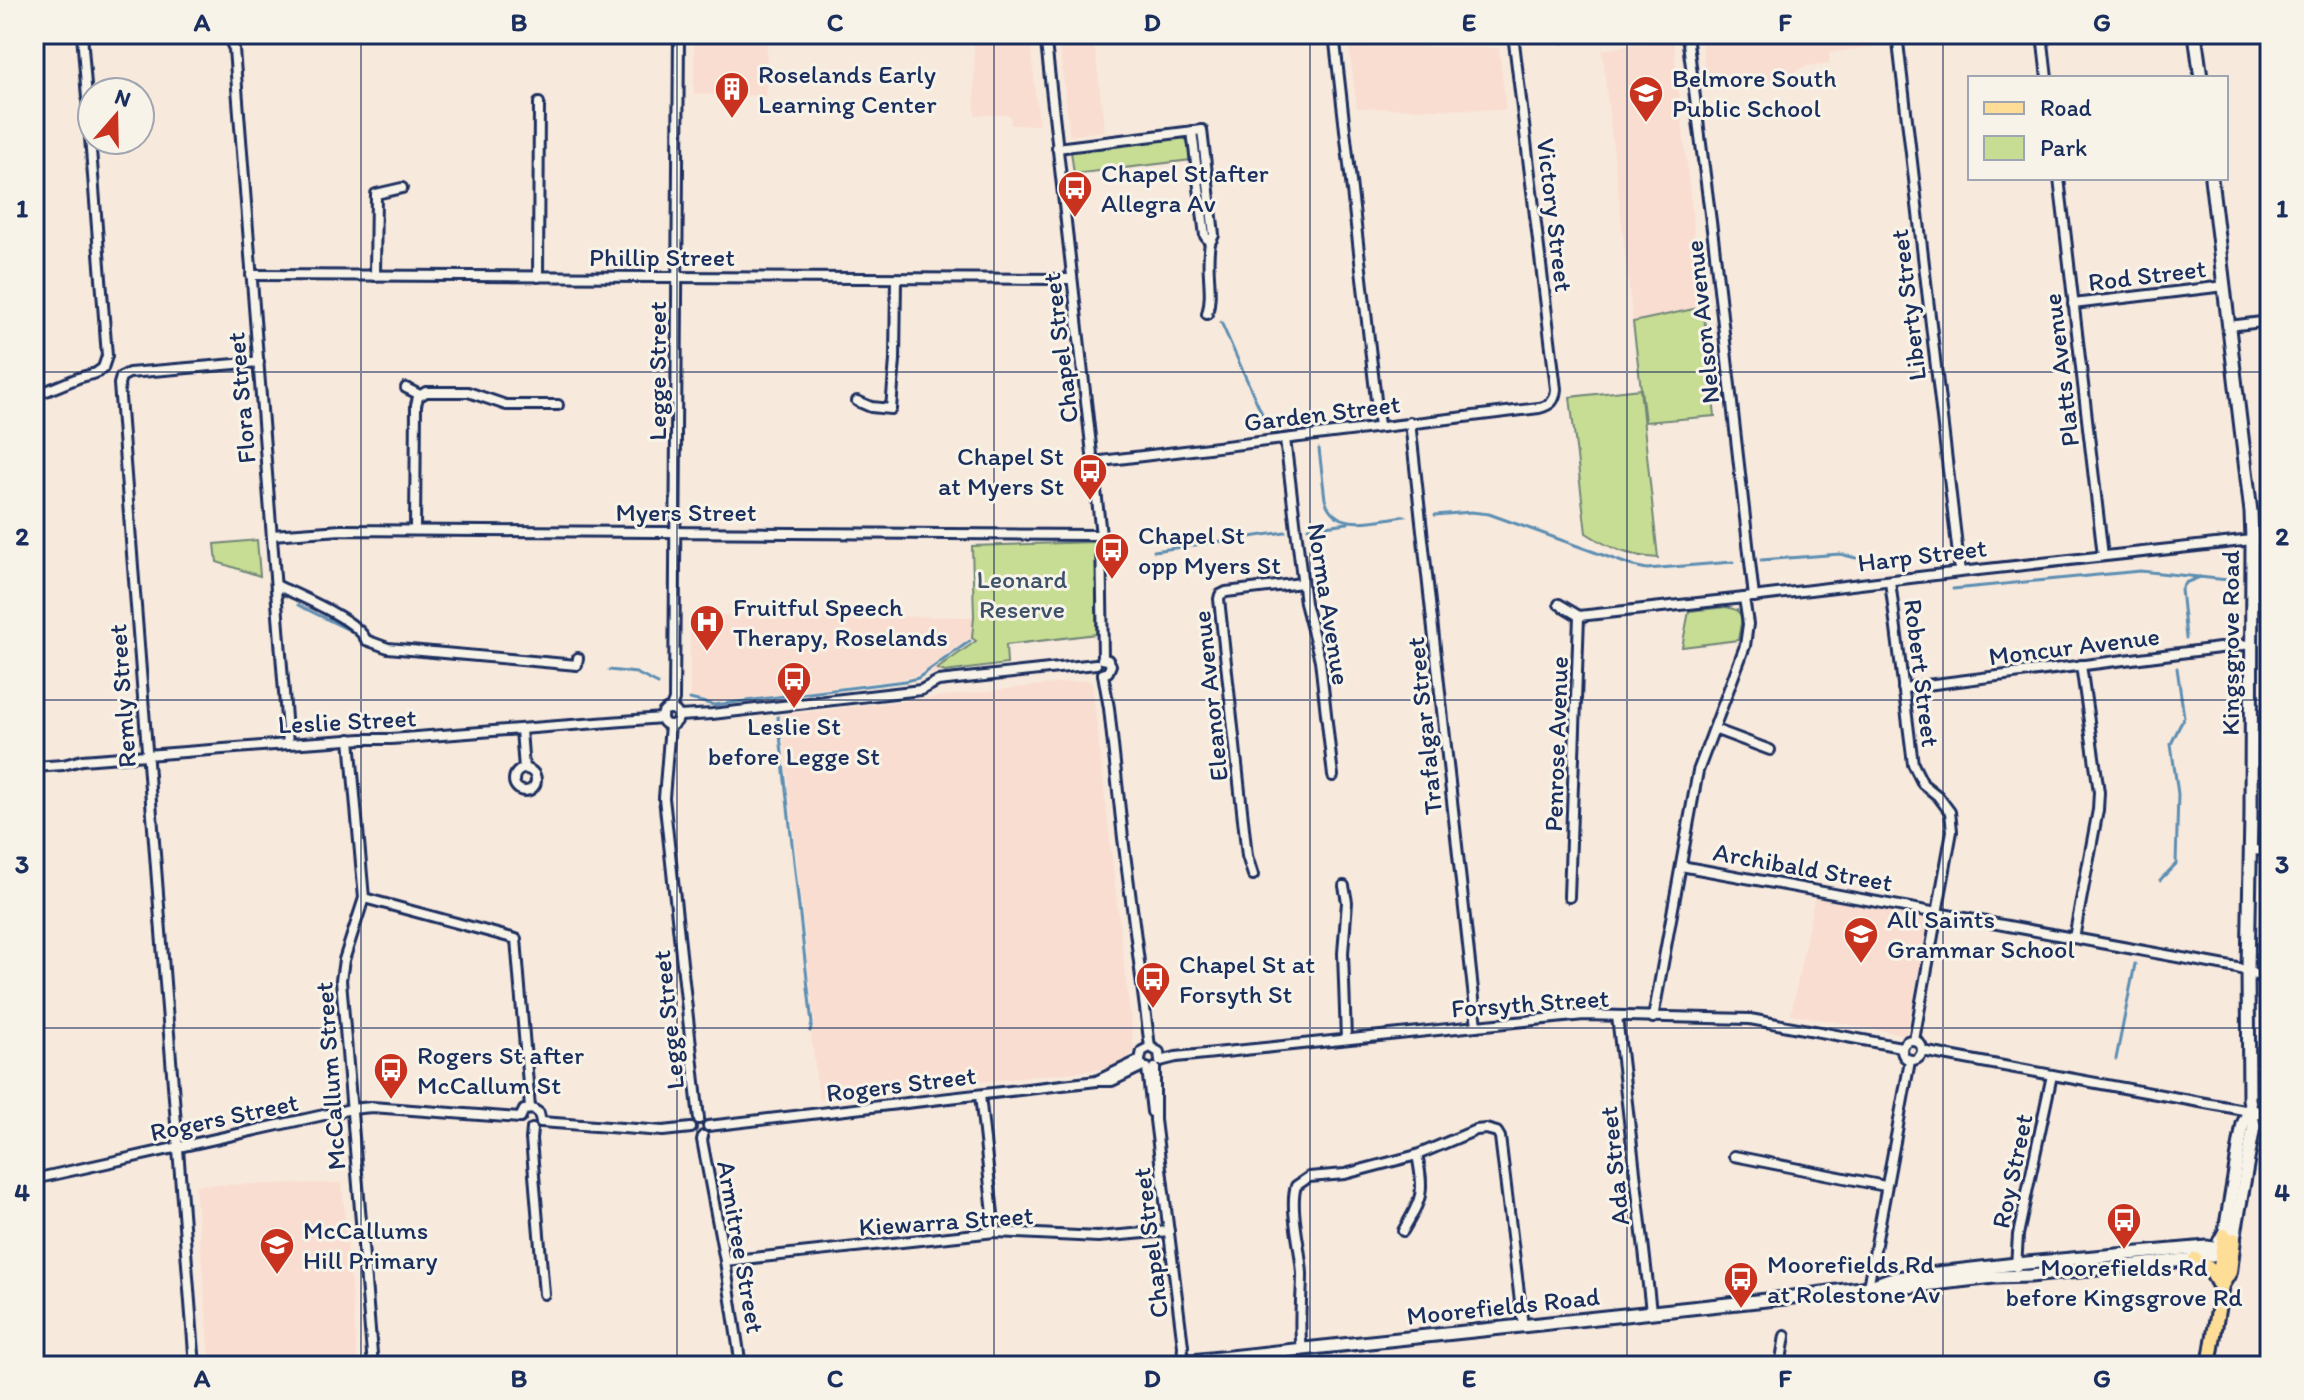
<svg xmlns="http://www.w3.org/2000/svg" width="2304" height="1400" font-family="Itim,sans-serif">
  <rect width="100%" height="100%" fill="#f8e9dd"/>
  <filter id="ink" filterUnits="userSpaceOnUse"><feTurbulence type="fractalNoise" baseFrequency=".0125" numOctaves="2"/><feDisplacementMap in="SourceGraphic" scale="16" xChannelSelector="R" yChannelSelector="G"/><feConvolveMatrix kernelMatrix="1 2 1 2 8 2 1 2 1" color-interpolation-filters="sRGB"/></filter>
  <g filter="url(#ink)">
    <!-- built -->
    <g fill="#f9ddd0">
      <path d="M1701 34H1964L1829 53 1830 63 1806 66 1776 80 1707 87Z"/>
      <path d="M1673 37 1702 306 1633 322 1602 50Z"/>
      <path d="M694 40H767L766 96 694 94Z"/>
      <path d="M974 41 1030 42 1039 125H1011L1010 115H975Z"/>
      <path d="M1059 43H1094L1105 131 1070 136Z"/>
      <path d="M1349 46 1499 48 1506 110 1357 108Z"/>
      <path d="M2270 554V787H2265L2267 556Z"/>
      <path d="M690 615 974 617 972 638 932 665 945 672 932 674 925 671 913 677 712 703 690 696Z"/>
      <path d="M1087 680 1092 683 1134 1050 1128 1058 1113 1068 819 1099 811 1033 815 1025 781 715Z"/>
      <path d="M1815 895 1930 916 1906 1035 1791 1014Z"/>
      <path d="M342 1183 358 1366H211L195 1185Z"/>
    </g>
    <!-- green -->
    <g fill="#c7dd93" stroke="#718678" stroke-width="2">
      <path d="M1183 138 1189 142 1191 160 1074 174 1071 151Z"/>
      <path d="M1703 307 1715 416 1645 422 1633 322Z"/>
      <path d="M1640 389 1658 558C1628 556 1611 549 1586 533L1570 397Z"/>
      <path d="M257 540 260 576 217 562 215 544Z"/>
      <path d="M1096 542V634L1006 645 1007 664 945 672 937 669 976 641 972 638 974 617 972 546Z"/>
      <path d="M1726 607 1737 610 1742 617 1738 640 1682 647 1689 611Z"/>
    </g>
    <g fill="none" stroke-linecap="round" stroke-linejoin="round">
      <!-- stream -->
      <g stroke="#5c8eb2" stroke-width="3">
        <path d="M1221 322 1267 425"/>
        <path d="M1319 449 1325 499C1334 534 1379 519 1405 516"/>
        <path d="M1435 515 1471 512 1489 514 1633 566 1647 569 1733 562"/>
        <path d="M1308 528 1348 523"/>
        <path d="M1154 551 1285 532"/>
        <path d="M1761 560 1840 554 1856 558"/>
        <path d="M2267 584H2270"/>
        <path d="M1953 589 2140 571 2238 581"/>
        <path d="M298 605 355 633"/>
        <path d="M2186 638 2181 589 2185 583 2200 577"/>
        <path d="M609 670 636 673 658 684"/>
        <path d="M690 699 714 705 905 681 918 678 970 641"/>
        <path d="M778 717 812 1024 810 1031"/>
        <path d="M2160 880 2176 864 2178 794 2171 744 2184 717 2177 668"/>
        <path d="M2116 1059 2135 964"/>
      </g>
      <!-- street casing -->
      <g stroke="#1b2f5e" stroke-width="14">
        <g id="street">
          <path d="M82 34 107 356 103 368"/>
          <path d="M227 34 234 49 288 744"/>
          <path d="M1045 34 1101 535 1103 658"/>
          <path d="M1334 34 1379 426"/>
          <path d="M1684 34 1688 43 1714 245 1754 597"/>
          <path d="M1897 34 1960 572"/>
          <path d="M2042 34 2047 78"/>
          <path d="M1057 148 1202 130 1214 235 1210 243 1205 236 1192 131"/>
          <path d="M2059 178 2103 556"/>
          <path d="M251 275 1072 279"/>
          <path d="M375 276 376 194 402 188"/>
          <path d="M538 277 539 103"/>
          <path d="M2073 304 2225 286"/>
          <path d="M1207 314C1214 292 1205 269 1210 243"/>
          <path d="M2229 326 2270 321"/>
          <path d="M121 377 119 384C145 711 168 1039 195 1366"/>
          <path d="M121 377 129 373 259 362"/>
          <path d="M406 388 420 395"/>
          <path d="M34 396 78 378 96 373 103 368"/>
          <path d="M857 401 871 407 891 409 895 360 896 279"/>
          <path d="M1410 422 1477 1026"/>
          <path d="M1285 439 1305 603 1320 660 1333 776"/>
          <path d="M1093 462 1539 408C1551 405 1555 401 1556 389L1513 34"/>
          <path d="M415 530 416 405 418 397 426 392H468L506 405H558"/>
          <path d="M272 535 341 530 1101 535"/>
          <path d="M1890 581 1913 764 1923 784 1938 796 1950 812 1952 831 1914 1040"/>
          <path d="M276 585C297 595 358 620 366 640L388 648 577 665 578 658"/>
          <path d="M1559 604 1579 616"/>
          <path d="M1579 616 1744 598 1960 572 2252 540"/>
          <path d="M1102 659 1108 660 1111 665 1108 672 1103 674"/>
          <path d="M1103 674 1109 708 1123 838 1150 1047"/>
          <path d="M1903 688 2251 644"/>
          <path d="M671 708 674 700 679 34"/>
          <circle cx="670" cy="717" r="8"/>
          <path d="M679 716 712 714 921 690 938 681 1096 664"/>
          <path d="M670 725 664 798 699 1119"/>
          <path d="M1714 729 1770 750"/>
          <path d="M521 730 524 769"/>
          <path d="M350 739 364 898 344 960 341 980 373 1366"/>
          <path d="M34 767 63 765 82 760 288 744 362 739H391L662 718"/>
          <circle cx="525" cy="780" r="11"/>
          <path d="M2251 850 2270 851"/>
          <path d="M1681 866 2237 968C2249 971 2258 977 2270 979"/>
          <path d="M1253 875 1247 856 1219 599 1220 595 1226 592 1302 583"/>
          <path d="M1344 886 1347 902 1343 953 1346 1039"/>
          <path d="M1569 897 1579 616"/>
          <path d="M364 898 516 939 530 1108"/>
          <path d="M2074 938 2098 810 2099 792 2081 665"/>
          <path d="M1617 1016 1651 1311"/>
          <path d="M1653 1018 1698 771 1745 646 1748 624 1744 598"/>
          <circle cx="1912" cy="1050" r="10"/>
          <path d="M1922 1051 2249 1111"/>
          <path d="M1140 1060 1142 1051 1150 1047 1159 1052 1160 1061"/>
          <path d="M1160 1061 1176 1057 1584 1015 1750 1019 1901 1047"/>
          <path d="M1147 1068 1152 1112"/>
          <path d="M1155 1068V1120L1183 1346 1182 1365"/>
          <path d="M1098 1080 1140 1060"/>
          <path d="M980 1095 995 1232"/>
          <path d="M520 1118 524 1110 533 1109 539 1113 541 1122"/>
          <path d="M541 1122 663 1131 691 1128"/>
          <path d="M708 1126 1097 1081H1112L1143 1066"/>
          <path d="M532 1129 531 1139 544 1294"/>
          <path d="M703 1136 702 1140 725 1261 741 1366"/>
          <path d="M1734 1156 1885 1186"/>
          <path d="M34 1179 351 1109 372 1107 520 1118"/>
          <path d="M1403 1231C1422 1198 1425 1193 1417 1155"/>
          <path d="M725 1261 995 1232 1098 1237 1169 1231"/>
          <path d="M2016 1267 2018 1235 2052 1075"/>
          <path d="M1868 1287 1910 1061"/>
          <path d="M1302 1349C1298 1323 1302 1299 1302 1274 1301 1249 1289 1208 1296 1186L1309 1177 1345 1174 1417 1155 1476 1130 1486 1129 1497 1132 1500 1137 1523 1326"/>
          <path d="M1780 1366 1785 1336"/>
        </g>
      </g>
      <!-- secondary casing -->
      <g stroke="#1b2f5e" stroke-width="17">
        <g id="secondary">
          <path d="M2195 34 2201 78"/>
          <path d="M2252 540 2270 539"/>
          <path d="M2249 1111 2270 1114"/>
          <path d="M2219 1242 2225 1231 2243 1124 2249 1111"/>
          <path d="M1868 1287 1890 1289 1994 1277 2030 1276 2195 1259C2213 1256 2223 1253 2234 1239L2254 1126 2249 1099 2248 970 2251 814 2252 540 2251 512 2211 178"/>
          <path d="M1144 1366 1785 1298 1868 1287 1890 1279 1911 1276 2016 1264 2207 1247 2217 1249 2224 1253"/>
        </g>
      </g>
      <!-- primary casing -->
      <g stroke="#1b2f5e" stroke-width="18">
        <g id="primary">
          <path d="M2195 1259 2209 1268 2218 1284"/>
          <path d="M2222 1285 2230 1272 2234 1239"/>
          <path d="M2209 1366 2222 1285 2220 1266 2224 1235"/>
        </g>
      </g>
      <!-- highway casing -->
      <g stroke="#1b2f5e" stroke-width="20">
        <path id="highway" d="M1561 34H1562"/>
      </g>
      <!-- street -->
      <use href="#street" stroke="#f7f3e8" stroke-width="8"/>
      <!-- secondary -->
      <use href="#secondary" stroke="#f7f3e8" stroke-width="11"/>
      <!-- primary -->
      <use href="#primary" stroke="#fedd96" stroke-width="12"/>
      <!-- highway -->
      <use href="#highway" stroke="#fedd96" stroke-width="14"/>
    </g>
  </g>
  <!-- grid -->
  <path fill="none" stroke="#1b2f5e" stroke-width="2" stroke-opacity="0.55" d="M361 34V1366M677 34V1366M994 34V1366M1310 34V1366M1627 34V1366M1943 34V1366M34 372H2270M34 700H2270M34 1028H2270"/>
  <!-- icons -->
  <defs>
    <g id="building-pin" transform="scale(1.8)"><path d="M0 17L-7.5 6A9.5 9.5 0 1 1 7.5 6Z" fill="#c8321e" stroke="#f7f3e8"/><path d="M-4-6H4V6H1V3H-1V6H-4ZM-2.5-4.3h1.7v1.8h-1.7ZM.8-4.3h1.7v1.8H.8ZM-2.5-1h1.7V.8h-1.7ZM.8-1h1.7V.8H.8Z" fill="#fff"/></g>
    <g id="school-pin" transform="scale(1.8)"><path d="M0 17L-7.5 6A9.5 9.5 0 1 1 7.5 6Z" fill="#c8321e" stroke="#f7f3e8"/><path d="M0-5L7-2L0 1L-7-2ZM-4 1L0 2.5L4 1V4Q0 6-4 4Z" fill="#fff"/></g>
    <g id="bus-pin" transform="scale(1.8)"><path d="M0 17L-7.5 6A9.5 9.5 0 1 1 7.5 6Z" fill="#c8321e" stroke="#f7f3e8"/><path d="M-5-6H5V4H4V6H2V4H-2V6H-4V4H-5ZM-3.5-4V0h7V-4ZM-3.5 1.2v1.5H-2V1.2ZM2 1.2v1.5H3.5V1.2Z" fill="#fff"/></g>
    <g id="hospital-pin" transform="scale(1.8)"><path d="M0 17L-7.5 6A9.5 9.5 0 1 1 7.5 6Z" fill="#c8321e" stroke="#f7f3e8"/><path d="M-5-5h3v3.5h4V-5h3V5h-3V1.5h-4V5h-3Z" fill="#fff"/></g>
  </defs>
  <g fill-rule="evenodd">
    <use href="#building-pin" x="732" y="89"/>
    <use href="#school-pin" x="1646" y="93"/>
    <use href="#bus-pin" x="1075" y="188"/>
    <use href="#bus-pin" x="1090" y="471"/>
    <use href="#bus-pin" x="1112" y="550"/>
    <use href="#hospital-pin" x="707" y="622"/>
    <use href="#bus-pin" x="794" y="679"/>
    <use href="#school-pin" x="1861" y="934"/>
    <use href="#bus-pin" x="1153" y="979"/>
    <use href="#bus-pin" x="391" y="1070"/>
    <use href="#bus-pin" x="2124" y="1220"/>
    <use href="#school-pin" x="277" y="1245"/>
    <use href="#bus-pin" x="1741" y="1279"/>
  </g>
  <g text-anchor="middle" stroke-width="6" stroke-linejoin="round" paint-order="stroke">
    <!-- poi labels -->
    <g font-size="26" fill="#1b2f5e" stroke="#f7f3e8" text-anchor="start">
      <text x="758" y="83">Roselands Early<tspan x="758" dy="30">Learning Center</tspan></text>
      <text x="1672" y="87">Belmore South<tspan x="1672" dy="30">Public School</tspan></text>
      <text x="1101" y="182">Chapel St after<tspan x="1101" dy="30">Allegra Av</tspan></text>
      <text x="1064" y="465" text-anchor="end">Chapel St<tspan x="1064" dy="30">at Myers St</tspan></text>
      <text x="1138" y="544">Chapel St<tspan x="1138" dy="30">opp Myers St</tspan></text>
      <text x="733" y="616">Fruitful Speech<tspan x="733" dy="30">Therapy, Roselands</tspan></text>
      <text x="794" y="735" text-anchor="middle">Leslie St<tspan x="794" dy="30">before Legge St</tspan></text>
      <text x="1887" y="928">All Saints<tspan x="1887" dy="30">Grammar School</tspan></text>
      <text x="1179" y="973">Chapel St at<tspan x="1179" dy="30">Forsyth St</tspan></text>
      <text x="417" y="1064">Rogers St after<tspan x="417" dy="30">McCallum St</tspan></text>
      <text x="303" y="1239">McCallums<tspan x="303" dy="30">Hill Primary</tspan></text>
      <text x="1767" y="1273">Moorefields Rd<tspan x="1767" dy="30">at Rolestone Av</tspan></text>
      <text x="2124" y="1276" text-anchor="middle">Moorefields Rd<tspan x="2124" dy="30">before Kingsgrove Rd</tspan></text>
    </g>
    <!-- street labels -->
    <g font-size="26" fill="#1b2f5e" stroke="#f7f3e8">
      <text transform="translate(1555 215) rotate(83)" y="9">Victory Street</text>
      <text x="662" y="266">Phillip Street</text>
      <text transform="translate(2147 275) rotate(-7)" y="9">Rod Street</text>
      <text transform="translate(1908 305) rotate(-97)" y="9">Liberty Street</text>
      <text transform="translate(1702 322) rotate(-96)" y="9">Nelson Avenue</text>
      <text transform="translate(1060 348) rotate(-97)" y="9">Chapel Street</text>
      <text transform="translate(2061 370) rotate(-97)" y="9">Platts Avenue</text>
      <text transform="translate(657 371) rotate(-90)" y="9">Legge Street</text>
      <text transform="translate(241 398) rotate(-95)" y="9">Flora Street</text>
      <text transform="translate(1322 413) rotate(-7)" y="9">Garden Street</text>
      <text x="686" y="521">Myers Street</text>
      <text transform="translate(1922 555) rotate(-7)" y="9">Harp Street</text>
      <text transform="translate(1329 604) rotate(81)" y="9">Norma Avenue</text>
      <text transform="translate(2230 643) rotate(-90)" y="9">Kingsgrove Road</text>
      <text transform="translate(2074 646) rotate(-7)" y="9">Moncur Avenue</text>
      <text transform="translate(1922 673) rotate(83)" y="9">Robert Street</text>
      <text transform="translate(122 696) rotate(-94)" y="9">Remly Street</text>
      <text transform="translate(1210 696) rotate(-96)" y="9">Eleanor Avenue</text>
      <text transform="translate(347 721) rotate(-3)" y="9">Leslie Street</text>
      <text transform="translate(1424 726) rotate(-96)" y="9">Trafalgar Street</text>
      <text transform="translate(1556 744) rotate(-88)" y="9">Penrose Avenue</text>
      <text transform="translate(1803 867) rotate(10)" y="9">Archibald Street</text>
      <text transform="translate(1530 1003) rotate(-4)" y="9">Forsyth Street</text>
      <text transform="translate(668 1020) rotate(-96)" y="9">Legge Street</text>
      <text transform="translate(330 1076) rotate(-94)" y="9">McCallum Street</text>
      <text transform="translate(901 1084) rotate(-7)" y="9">Rogers Street</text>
      <text transform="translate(224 1117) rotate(-12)" y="9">Rogers Street</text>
      <text transform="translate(1614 1166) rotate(-96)" y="9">Ada Street</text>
      <text transform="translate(2012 1171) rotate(-78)" y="9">Roy Street</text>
      <text transform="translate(946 1221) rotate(-4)" y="9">Kiewarra Street</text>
      <text transform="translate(1150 1243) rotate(-97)" y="9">Chapel Street</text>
      <text transform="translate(741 1247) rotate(80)" y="9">Armitree Street</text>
      <text transform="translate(1503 1306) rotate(-6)" y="9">Moorefields Road</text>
    </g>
    <!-- park labels -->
    <g font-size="26" fill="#3d5269" stroke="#f7f3e8">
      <text x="1022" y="588">Leonard<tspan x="1022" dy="30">Reserve</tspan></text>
    </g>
  </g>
  <!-- margin -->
  <rect width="2304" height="1400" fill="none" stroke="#f7f3e8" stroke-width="88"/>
  <!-- legend -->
  <rect x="1968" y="76" width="260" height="104" fill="#f7f3e8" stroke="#9fa5b1" stroke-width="2"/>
  <rect x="1984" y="102" width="40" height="12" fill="#fedd96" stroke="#9fa5b1" stroke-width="2"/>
  <text x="2040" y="116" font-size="24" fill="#1b2f5e">Road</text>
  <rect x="1984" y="136" width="40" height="24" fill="#c7dd93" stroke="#9fa5b1" stroke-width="2"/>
  <text x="2040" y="156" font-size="24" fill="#1b2f5e">Park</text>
  <!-- north arrow -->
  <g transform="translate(116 116) rotate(20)"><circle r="38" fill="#f7f3e8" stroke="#9fa5b1" stroke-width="2"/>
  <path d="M0-6L14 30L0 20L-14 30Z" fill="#c8321e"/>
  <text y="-12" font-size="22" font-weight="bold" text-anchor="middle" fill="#1b2f5e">N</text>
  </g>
  <rect x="44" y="44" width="2216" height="1312" fill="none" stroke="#1b2f5e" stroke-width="3"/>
  <g font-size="26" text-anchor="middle" font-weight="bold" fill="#1b2f5e">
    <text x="202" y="31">A</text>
    <text x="519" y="31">B</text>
    <text x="835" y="31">C</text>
    <text x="1152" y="31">D</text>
    <text x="1469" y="31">E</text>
    <text x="1785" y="31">F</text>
    <text x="2102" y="31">G</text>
    <text x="22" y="217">1</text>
    <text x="2282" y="217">1</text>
    <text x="22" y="545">2</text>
    <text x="2282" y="545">2</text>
    <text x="22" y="873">3</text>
    <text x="2282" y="873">3</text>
    <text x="22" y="1201">4</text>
    <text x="2282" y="1201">4</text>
    <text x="202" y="1387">A</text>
    <text x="519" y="1387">B</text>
    <text x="835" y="1387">C</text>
    <text x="1152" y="1387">D</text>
    <text x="1469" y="1387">E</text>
    <text x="1785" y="1387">F</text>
    <text x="2102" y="1387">G</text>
  </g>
</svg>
